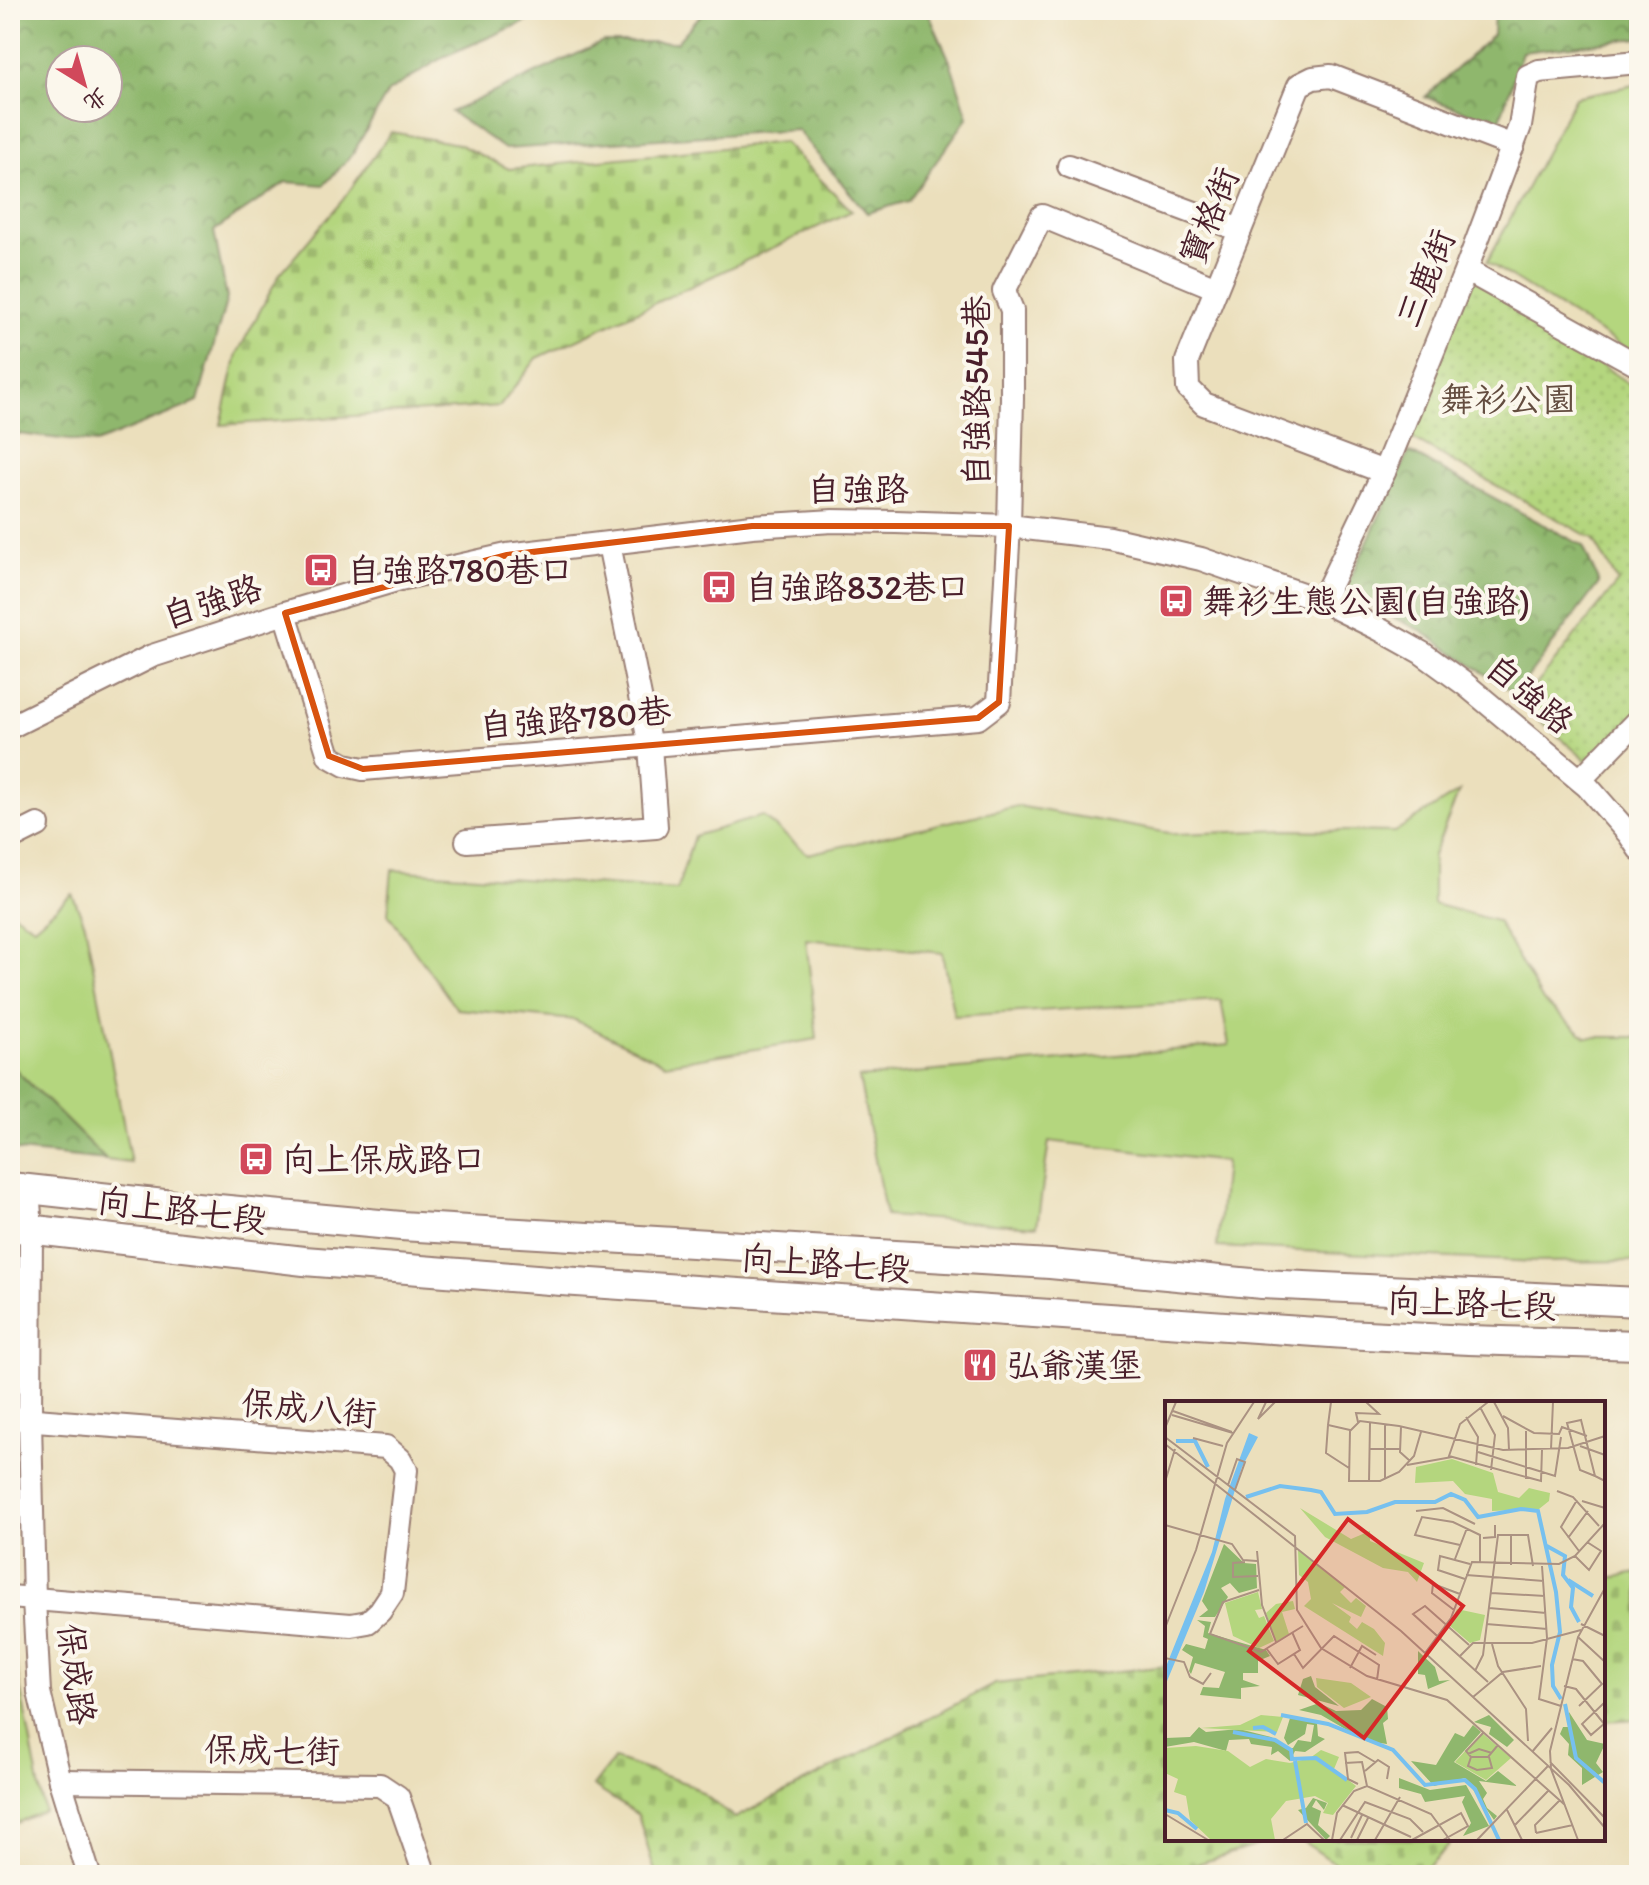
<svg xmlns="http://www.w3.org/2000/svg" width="1649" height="1885" font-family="Itim,'LXGW WenKai TC',sans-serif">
  <defs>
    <pattern id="forest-crowns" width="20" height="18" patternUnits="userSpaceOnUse" patternTransform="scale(2)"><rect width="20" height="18" fill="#8fb76d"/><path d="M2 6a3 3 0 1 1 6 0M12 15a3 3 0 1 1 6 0" fill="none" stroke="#77945a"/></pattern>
    <pattern id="cemetery-stones" width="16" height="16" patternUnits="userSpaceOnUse" patternTransform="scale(2)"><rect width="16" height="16" fill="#b4d67e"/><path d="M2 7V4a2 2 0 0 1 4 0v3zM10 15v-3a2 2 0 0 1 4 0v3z" fill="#9cb76d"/></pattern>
    <pattern id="park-dots" width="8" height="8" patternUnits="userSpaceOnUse" patternTransform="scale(2)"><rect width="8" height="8" fill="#b4d67e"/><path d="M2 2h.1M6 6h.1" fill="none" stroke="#9cb76d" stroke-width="1.8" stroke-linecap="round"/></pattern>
  </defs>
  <rect width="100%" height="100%" fill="#fbf7ec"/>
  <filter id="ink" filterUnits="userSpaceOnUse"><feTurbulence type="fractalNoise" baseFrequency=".0125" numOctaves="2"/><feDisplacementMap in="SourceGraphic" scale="16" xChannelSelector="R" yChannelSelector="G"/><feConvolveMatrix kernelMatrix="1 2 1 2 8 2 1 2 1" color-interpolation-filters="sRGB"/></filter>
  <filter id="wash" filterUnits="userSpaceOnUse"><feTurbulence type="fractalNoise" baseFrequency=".006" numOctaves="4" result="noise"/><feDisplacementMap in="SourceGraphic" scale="32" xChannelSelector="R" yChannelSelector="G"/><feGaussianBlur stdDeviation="1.8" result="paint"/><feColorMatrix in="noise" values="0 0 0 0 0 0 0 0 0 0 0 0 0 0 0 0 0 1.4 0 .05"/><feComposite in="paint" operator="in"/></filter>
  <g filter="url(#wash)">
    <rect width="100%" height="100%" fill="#ebdfbc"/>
    <!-- grass -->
    <g fill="#b4d67e" stroke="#7f7a54" stroke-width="2">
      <path d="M1639 84V357L1487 262 1575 97Z"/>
      <path d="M1459 792 1433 855V904L1497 921 1543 1001 1586 1037H1639V1261L1537 1262 1217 1247 1225 1162 1049 1141 1037 1226 886 1216 859 1078 1229 1045 1221 1000 954 1016 942 953 806 939 817 1039 665 1064 575 1020 457 1009 388 914 392 870 677 890 694 836 762 816 808 854 1018 806 1175 834 1287 830 1394 832Z"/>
      <path d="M72 894 85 924 131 1163 106 1160 10 1064V911L34 927Z"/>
      <path d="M10 1634 44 1811 10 1826Z"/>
    </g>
    <!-- forest -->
    <g fill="url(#forest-crowns)" stroke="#6c6b4c" stroke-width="2" fill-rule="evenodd">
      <path d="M10 10H594L532 19 445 56 388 92 352 155 324 185 286 182 214 231 227 298 198 402 96 443 10 433ZM60 60H108V108H60Z"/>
      <path d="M705 10H927L950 61 968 117 908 201 867 213 797 130 505 149 451 112 603 42H677Z"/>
      <path d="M1494 10H1639V38L1522 52 1499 123 1425 97 1493 35Z"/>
      <path d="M1409 452 1583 546 1599 583 1515 694 1418 629 1343 594Z"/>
      <path d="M10 1064 106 1160 10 1150Z"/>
    </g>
    <!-- cemetery -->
    <g fill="url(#cemetery-stones)" stroke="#7f7a54" stroke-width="2">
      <path d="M391 132 458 144 509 169 783 142 852 211 537 358 500 406 221 425 237 354 279 275 342 201Z"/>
      <path d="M1639 1573V1719L1603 1721V1579Z"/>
      <path d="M1167 1666V1839H1296L1261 1844 1162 1875H656L638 1815 593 1786 614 1759 691 1785 735 1818 995 1684Z"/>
      <path d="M1300 1839H1453L1452 1842 1420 1875H1346L1347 1872Z"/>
    </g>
    <!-- park -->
    <path fill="url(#park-dots)" stroke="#7f7a54" stroke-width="2" d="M1466 270 1639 391V710L1588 762 1521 704 1618 582 1593 539 1404 434Z"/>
  </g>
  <g filter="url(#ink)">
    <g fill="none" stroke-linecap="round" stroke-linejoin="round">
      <!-- minor casing -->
      <g stroke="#9a7f74" stroke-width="26">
        <g id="minor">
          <path d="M1069 166 1240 230"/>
          <path d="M1466 270 1639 366"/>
          <path d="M1384 472 1204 404 1188 388 1187 361 1299 85 1313 78 1331 76 1513 146"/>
          <path d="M1322 601 1384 472 1466 270 1520 126 1528 76 1539 71 1639 62"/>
          <path d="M285 613 329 756 345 765 363 769 978 718 999 702 1009 526 1012 398V310L1004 291 1042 216 1216 288"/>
          <path d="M10 727 152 656 285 613 400 579 507 555 752 526 833 521 896 522 1009 526 1110 538 1201 559 1322 601 1379 629 1422 653 1466 685 1587 786 1629 834 1639 849"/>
          <path d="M1580 780 1639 719"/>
          <path d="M10 839 38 825"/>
          <path d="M467 841 656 827 650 746 609 544"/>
          <path d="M28 1188 31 1229 30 1420 34 1600 39 1692 60 1781 89 1875"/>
          <path d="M10 1418 386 1447 400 1459 406 1470 392 1593 380 1611 368 1622 351 1625 10 1597"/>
          <path d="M60 1781 380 1785 398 1797 425 1875"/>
        </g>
      </g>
      <!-- major casing -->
      <g stroke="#9a7f74" stroke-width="32">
        <g id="major">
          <path d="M10 1187 164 1204 401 1226 1050 1264 1262 1284 1639 1302"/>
          <path d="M10 1227 304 1261 562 1281 1345 1334 1469 1340 1639 1345"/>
        </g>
      </g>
      <!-- minor -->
      <use href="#minor" stroke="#fff" stroke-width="22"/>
      <!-- major -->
      <use href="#major" stroke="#fff" stroke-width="28"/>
    </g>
  </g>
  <!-- marked area -->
  <path fill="none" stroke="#d8530f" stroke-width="6" stroke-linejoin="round" d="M752 526H1009L999 702 978 718 363 769 329 756 285 613 507 555Z"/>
  <!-- icons -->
  <defs>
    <g id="bus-square" transform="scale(1.8)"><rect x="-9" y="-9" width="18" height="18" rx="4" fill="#d1495b" stroke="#fbf7ec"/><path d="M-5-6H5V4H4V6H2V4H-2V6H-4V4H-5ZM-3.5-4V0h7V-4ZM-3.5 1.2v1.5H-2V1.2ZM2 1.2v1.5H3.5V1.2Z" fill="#fff"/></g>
    <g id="restaurant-square" transform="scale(1.8)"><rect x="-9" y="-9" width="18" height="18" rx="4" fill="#d1495b" stroke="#fbf7ec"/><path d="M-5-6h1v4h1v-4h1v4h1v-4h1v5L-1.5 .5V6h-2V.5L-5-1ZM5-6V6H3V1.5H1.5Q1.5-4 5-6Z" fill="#fff"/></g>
  </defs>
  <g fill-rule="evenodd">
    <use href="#bus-square" x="321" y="570"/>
    <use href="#bus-square" x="719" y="587"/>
    <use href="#bus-square" x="1176" y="601"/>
    <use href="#bus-square" x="256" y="1159"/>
    <use href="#restaurant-square" x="980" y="1365"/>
  </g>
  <g text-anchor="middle" stroke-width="8" stroke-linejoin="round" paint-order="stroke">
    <!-- street labels -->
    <g font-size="34" fill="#4a1f2b" stroke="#fbf7ec">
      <text transform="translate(1209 216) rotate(-68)" y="12">寶格街</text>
      <text transform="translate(1425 278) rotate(-68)" y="12">三鹿街</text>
      <text transform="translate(976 391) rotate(-90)" y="12">自強路545巷</text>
      <text x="858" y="501">自強路</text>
      <text transform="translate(212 601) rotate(-18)" y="12">自強路</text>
      <text transform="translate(1530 694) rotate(40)" y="12">自強路</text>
      <text transform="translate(575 718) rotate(-5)" y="12">自強路780巷</text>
      <text transform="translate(182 1210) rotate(7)" y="12">向上路七段</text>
      <text transform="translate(826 1263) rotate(4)" y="12">向上路七段</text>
      <text transform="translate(1472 1303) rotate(2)" y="12">向上路七段</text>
      <text transform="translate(309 1408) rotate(5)" y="12">保成八街</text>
      <text transform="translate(77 1674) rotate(83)" y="12">保成路</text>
      <text transform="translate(272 1750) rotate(1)" y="12">保成七街</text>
    </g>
    <!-- park labels -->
    <g font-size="34" fill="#644d40" stroke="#fbf7ec">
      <text x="1508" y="411">舞衫公園</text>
    </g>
    <!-- poi labels -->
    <g font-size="34" fill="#4a1f2b" stroke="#fbf7ec" text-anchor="start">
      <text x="347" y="582">自強路780巷口</text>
      <text x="745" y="599">自強路832巷口</text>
      <text x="1202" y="613">舞衫生態公園(自強路)</text>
      <text x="282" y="1171">向上保成路口</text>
      <text x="1006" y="1377">弘爺漢堡</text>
    </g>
  </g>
  <!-- overview -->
  <g transform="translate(1165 1401)">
    <rect width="440" height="440" fill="#ebdfbc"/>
    <path d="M133 149 180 186 175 191 186 202 191 197 201 205 196 216 167 202 186 216 184 221 192 228 197 221 209 228 220 242 218 255 139 205 146 198 143 181 134 174ZM93 191 97 208 90 209 94 217 99 215 109 240 94 247 68 235 60 202ZM292 208 320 214 315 239 305 242 284 224ZM317 332 346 357 321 379 290 361Z" fill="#b4d67e"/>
    <path d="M59 143 79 162 91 163 92 187 74 192 65 182 56 187 63 196 50 216H34L43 209 37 200ZM32 219 46 221 43 232 101 249 105 255 93 260V272H78V279L95 285 76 287V298L35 294 38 286 54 287 60 271 30 262 26 273 24 270 28 256 17 249 21 243 40 248 43 238 38 236 40 225ZM253 250 270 266 274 280 285 279 263 288 260 274 253 273ZM146 275 150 286 174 305 133 294 138 278ZM207 298 222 306 223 318 218 322 222 343 201 340 156 314 134 309 154 302 171 310 196 309ZM404 311 422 339 440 343 431 362 438 371 417 384V367L403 354 404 343 395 333 398 326H405ZM324 314 349 339 342 346 324 333 326 326 309 321ZM125 317 152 322 153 335 160 338 140 351 130 350 125 360 113 350 106 354 107 346 86 343 84 338 64 339 61 350 29 341 0 346 1 337 25 336 34 326 41 331 74 328 106 336 122 347H128L133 339 146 341 149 324 142 323 140 333 123 344 119 337ZM308 324 316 331 289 361 321 380 333 370 352 385 314 380 322 392 318 398 322 407 332 415 329 419 300 377 269 385 246 360 271 364 290 332 299 336ZM234 377 265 389 301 384 324 425 298 435 306 422 297 401 300 395 260 401 256 393 234 387ZM148 397 162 402 159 409 151 399 147 406 156 410 153 424 165 435 161 439 133 409 141 407Z" fill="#8fb76d"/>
    <path d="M287 58 328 72 333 91 354 97 364 87 372 89 385 92 384 100 374 108 327 110V98L300 93 288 80 250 82 251 66ZM135 107 186 138 205 130V140L259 162 252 181 243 171 218 167 160 136ZM151 277 186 282 206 296 179 307 152 286ZM31 345 63 350 85 366 101 358 125 362 145 357 156 349 174 356 169 368 191 385 168 414 158 412 163 402 150 395 121 400 106 418 110 439H46L25 419 21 395 9 391 13 378 0 372V347Z" fill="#b4d67e"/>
    <path d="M128 200 130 208 117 211 124 233 111 241 101 212 111 203ZM96 314 118 316 112 331 36 327 75 324Z" fill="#b4d67e"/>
    <path d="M84 32 93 36 77 66 39 191 0 285V268L47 151 60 98Z" fill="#76c0ef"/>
    <path fill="none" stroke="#76c0ef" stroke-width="4" d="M11 40H30L43 66M81 96 115 85 146 89 156 91 170 113 202 111 230 101H270L286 93 300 99 313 116 356 108 373 110 391 191 395 231 387 264 388 285 396 298M380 144 400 155 398 174 408 187 406 206 414 221M403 179 428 195M400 303 411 357 440 382M116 314 163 323 228 349 260 384 300 379 310 388 334 439M88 327 98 326 111 333M68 331 110 339 126 349 127 358 151 357 182 379M130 360 141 422M0 409 13 412 32 428"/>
    <path fill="none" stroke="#ab9282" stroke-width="2" d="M101 1 93 18 110 1M166 1 163 24 185 29M323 1 295 23 284 55 376 80 377 49M329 1 343 27 344 49M315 6 330 34 326 69M8 10 67 31M7 14 68 32M338 15 369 32 394 33 397 26 422 35M301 16 313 36 311 64M193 21 191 12 214 13 201 1M163 24 161 52 184 67M236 26 235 51 245 60M0 27 11 1M256 31 249 55 234 71 215 80H184L185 30 195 20 234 25 338 49 403 47 440 35M0 36 130 135 132 209 156 247 202 275 282 299 400 404M28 37 58 45M0 43 236 230 404 384 440 427M415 45 440 54M204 48H235M386 48 388 1M313 51 390 75 396 36M242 64 287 56M430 75 415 69 402 22 416 19 430 75 440 80M361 78V30M220 79V24M0 81 10 48M204 81 205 22M63 84 72 58 80 61 70 89M392 90 408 96 434 125M412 99 396 126 414 150M417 100 440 107M251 110 278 107 310 123M0 124 67 143 78 159 92 160M318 137 330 136V124M403 137 423 110M295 144 250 134 257 116 288 121 315 134V162M92 150 97 204 111 241M410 155 424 169 436 150 422 141M290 158 302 127M80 161 68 162V176L93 175M346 164V134M377 165 382 237 374 298 396 305M301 174 379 180M300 178 273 169 275 155 305 163M94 189 58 201 45 233 96 251 138 225M326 192 380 195M324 207 381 212M289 209 267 192 268 183 295 193M321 223 382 228M416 223 440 235M0 227 31 149 62 42 89 1M413 236 440 261M327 243 333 265 361 308 363 340M304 244 260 205 248 213 323 281M101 247 113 263 135 249 127 231M260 252 286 217 307 161 394 163 410 155 440 122M129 253 138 267 169 235 214 264 212 279M294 256 308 242H367L416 229M0 257 19 261 25 276 38 283 46 272M407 258 418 260 437 283 414 305M185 267 197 245 211 254M310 270 318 254 333 134H363L368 165M399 285 411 288 440 324M308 296 338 271 376 265M440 301 417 323 426 334 440 322M319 331 301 350 306 356H323L333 344M367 351 387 327M303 353 314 348 327 352M306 356 303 365 312 369 327 367 324 356M385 361 440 417M180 362 197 361 202 385M200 370 213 359 224 366 222 378M193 383 183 378 180 352 193 351 210 361M177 404 246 436M342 409 357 439M0 413 43 439M350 424 384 389M371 432 370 424 395 399M371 432 408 424M186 437 197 414M118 439 142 423 159 439M167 439 172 412 189 390 202 385 266 413 285 439M175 439 200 401 245 418 258 431M192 439 203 417M210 439 235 396M247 439 296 412 303 425 278 439M312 439 383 365M413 439 386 368 385 350 413 236 440 187"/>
    <path fill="#d62828" fill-opacity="0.15" stroke="#d62828" stroke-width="4" d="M183 118 298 205 199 337 84 250Z"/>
    <rect width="440" height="440" fill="none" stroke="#4a1f2b" stroke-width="4"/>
  </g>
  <!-- margin -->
  <rect width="1649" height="1885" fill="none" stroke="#fbf7ec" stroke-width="40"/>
  <!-- north arrow -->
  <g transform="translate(84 84) rotate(143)"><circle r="38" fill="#fbf7ec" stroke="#b4a19f" stroke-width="2"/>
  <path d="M0-6L14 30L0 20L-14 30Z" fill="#d1495b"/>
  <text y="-12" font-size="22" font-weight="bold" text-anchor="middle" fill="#4a1f2b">北</text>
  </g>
</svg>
